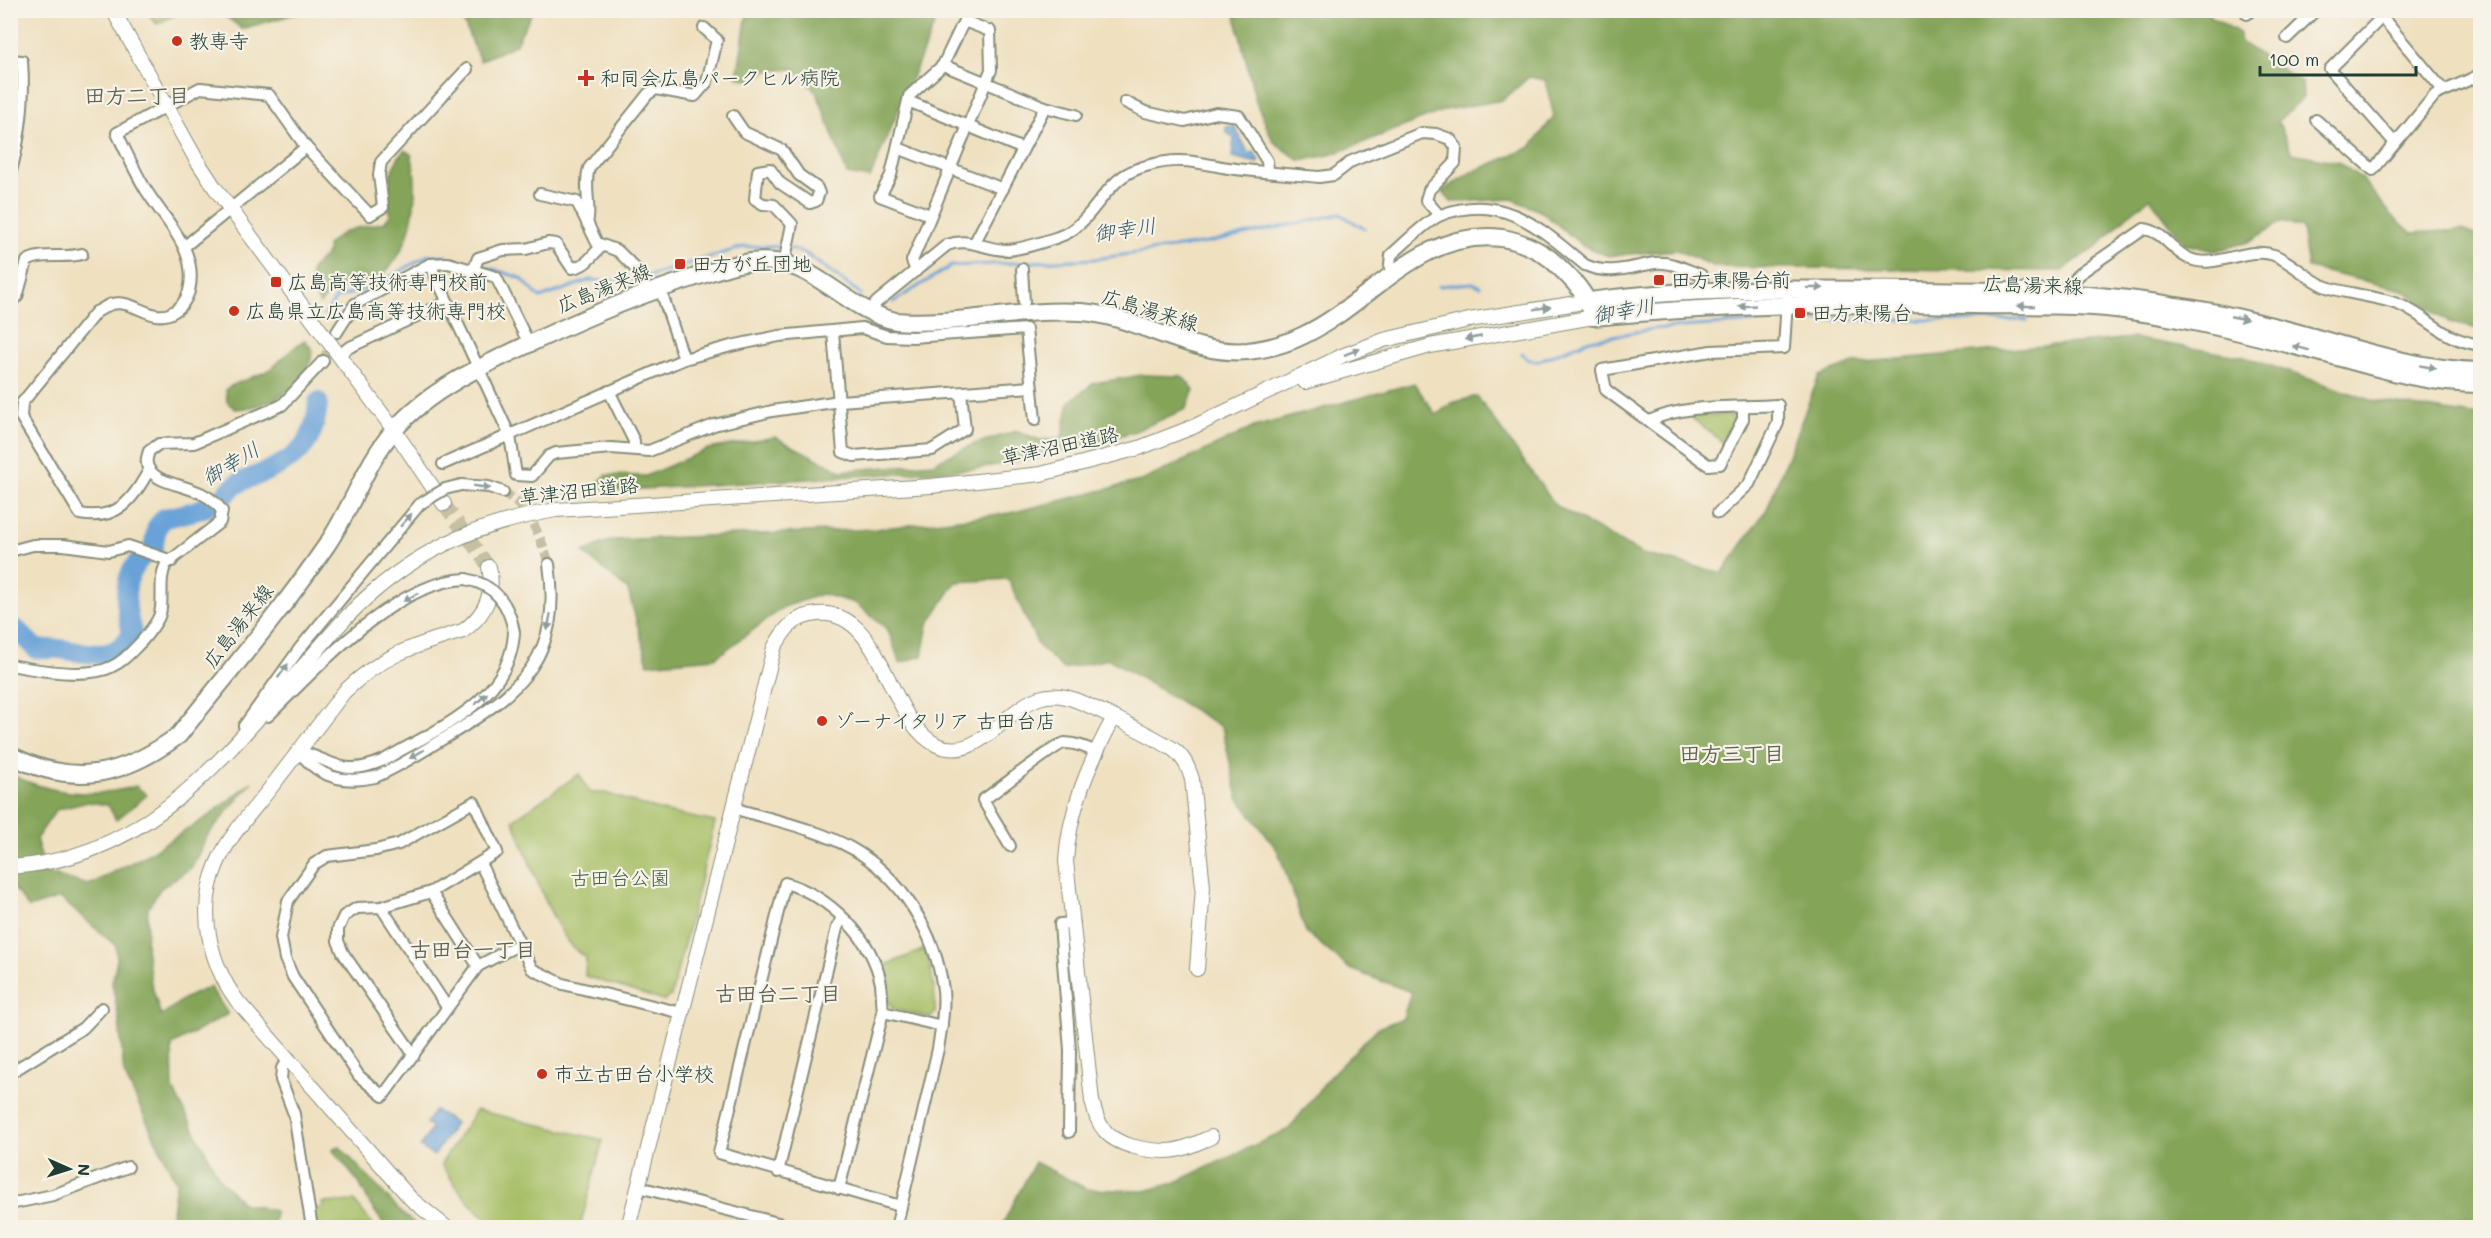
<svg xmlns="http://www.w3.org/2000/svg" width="2491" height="1238" font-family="Mali,'Klee One',sans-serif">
  <rect width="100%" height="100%" fill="#f7f3e8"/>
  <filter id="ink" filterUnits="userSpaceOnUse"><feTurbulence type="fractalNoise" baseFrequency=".0167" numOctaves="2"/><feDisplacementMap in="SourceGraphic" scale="12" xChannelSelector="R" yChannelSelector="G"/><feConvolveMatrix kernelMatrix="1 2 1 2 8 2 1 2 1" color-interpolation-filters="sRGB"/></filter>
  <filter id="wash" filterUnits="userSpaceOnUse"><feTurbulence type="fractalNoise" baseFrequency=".008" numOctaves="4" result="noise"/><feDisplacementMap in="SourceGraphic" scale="24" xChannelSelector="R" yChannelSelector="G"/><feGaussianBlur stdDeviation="1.35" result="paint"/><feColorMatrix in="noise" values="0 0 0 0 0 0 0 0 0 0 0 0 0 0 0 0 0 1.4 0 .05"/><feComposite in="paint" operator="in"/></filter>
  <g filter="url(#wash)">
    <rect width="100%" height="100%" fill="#efe0c0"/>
    <!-- green -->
    <g fill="#a5bd63" stroke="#627d4c" stroke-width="1.5">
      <path d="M146 11H183L157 24Z"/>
      <path d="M1688 415H1731L1735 423 1725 444Z"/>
      <path d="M579 774 590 793H605L662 811 715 822 671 996 664 1001 585 976 586 957C557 947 526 851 513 820Z"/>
      <path d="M925 949C932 971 936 991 935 1013L930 1018 893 1009 889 1003 881 967Z"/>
      <path d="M476 1110 603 1140 580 1227C557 1228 533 1230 511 1228 479 1224 457 1188 441 1164Z"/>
      <path d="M354 1201 375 1227H314L311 1209 323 1208 322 1203Z"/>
    </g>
    <!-- forest -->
    <g fill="#84a459" stroke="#527046" stroke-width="1.5">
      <path d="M219 11H306L242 29Z"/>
      <path d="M459 11H533L515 45 480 61Z"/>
      <path d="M741 11H940L870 178 847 174 817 93 794 69 766 71 752 81 737 77 747 13Z"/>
      <path d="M1234 11H2207L2213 18 2238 32 2241 42 2302 83 2303 98 2278 121 2292 153 2338 162 2361 178 2390 213 2412 233 2462 230 2480 237V329L2450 323 2403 290 2308 268 2302 228 2283 221 2248 242 2215 251 2185 244 2150 198 2126 217 2100 244 2061 271 1715 267 1677 250 1608 256 1582 245 1542 212 1512 199 1451 202 1442 191 1470 173 1531 147 1554 116 1545 80 1529 77 1503 100 1445 110 1334 154 1300 161 1273 141 1256 102Z"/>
      <path d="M404 150 411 154C422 194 412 264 369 282 347 292 338 280 320 304L311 290V270L328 252 327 246C344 226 362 228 385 222L390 215C387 187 386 173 404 150Z"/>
      <path d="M2132 338 2245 357 2371 400 2480 416V1227H1001L1035 1162 1087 1189 1145 1191 1174 1183 1289 1129 1329 1077 1378 1028 1403 1018 1411 992 1350 969 1306 932 1278 851 1238 798 1222 727 1109 659 1063 669 1038 645 1008 579 956 582 928 624 922 656 900 663 888 630 855 603 822 594 784 607 715 658 648 664 628 590 583 552 611 540 876 529 1010 513 1144 480 1254 427 1414 383 1436 415 1452 403 1477 396 1556 506 1642 554 1722 573 1767 509 1819 376 1854 363Z"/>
      <path d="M305 340 313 351C307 387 269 408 235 409L227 402 226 389C239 380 254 378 267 371 282 362 290 348 305 340Z"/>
      <path d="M1142 375 1182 376 1194 390 1186 409 1133 432 1048 455 975 469 610 491 596 485 606 475 646 476 708 449 775 437 841 471 933 463 974 444 1017 431 1040 440 1062 437 1069 402 1094 383Z"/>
      <path d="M10 774C51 794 93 799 136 786L147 795 116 820 108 805 88 802 56 810 36 839 46 873 89 885 148 854 207 817 252 782 207 836 192 867 160 889 148 908 146 947 151 983 161 1016 185 998 210 987 228 1014 172 1045 173 1089 220 1179 242 1203 275 1211 274 1227H170L176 1182 124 1074 119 1020 112 983 117 960 116 946 60 898 29 908 11 885Z"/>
      <path d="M339 1146 403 1214 419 1227H386L371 1206 359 1183 332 1149Z"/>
    </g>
    <!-- water -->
    <g fill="#69a2d8" stroke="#447086" stroke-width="1.5">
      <path d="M1226 126 1235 127 1249 154 1254 152 1259 161 1257 163 1232 157 1234 138 1226 132Z"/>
      <path d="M435 1110 455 1123 434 1156 420 1147 432 1128 426 1123Z"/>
    </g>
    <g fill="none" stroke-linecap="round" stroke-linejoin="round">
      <!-- stream -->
      <g stroke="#69a2d8" stroke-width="3">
        <path d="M483 266 521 278 540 298 590 280 629 282 743 247 768 246 794 249 806 254 861 294"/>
        <path d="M1439 286 1473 283 1480 286"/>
        <path d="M893 302 951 266 1095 259 1207 243 1340 214 1365 229"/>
        <path d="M325 315 336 298 373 287 428 255 447 256"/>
        <path d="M1789 320H2027"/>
        <path d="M1522 353 1527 359 1538 361 1590 340 1653 329 1783 320"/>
      </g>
      <!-- river -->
      <g stroke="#69a2d8" stroke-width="20">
        <path d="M153 548 157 527 164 518C184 514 203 511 220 499 226 495 231 488 237 484 245 479 255 477 263 473 300 457 315 443 318 402"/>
        <path d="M10 628 16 629 36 649C44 650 52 648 60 649 91 653 113 664 132 633 125 605 120 579 142 557"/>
      </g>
    </g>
  </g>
  <g filter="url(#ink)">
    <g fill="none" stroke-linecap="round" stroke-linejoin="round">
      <!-- minor-tunnel -->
      <g stroke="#c5bfa4" stroke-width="10" stroke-dasharray="10 5" stroke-linecap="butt">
        <path d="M323 361 337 332"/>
        <path d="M503 492C529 508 540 535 549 564"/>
      </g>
      <!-- tertiary-tunnel -->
      <path stroke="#c5bfa4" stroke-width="14" stroke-dasharray="14 7" stroke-linecap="butt" d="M444 504 489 567"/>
      <!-- minor casing -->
      <g stroke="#878e7a" stroke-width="14">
        <g id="minor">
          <path d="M2376 10 2443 90"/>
          <path d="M2389 10 2330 69 2394 142"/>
          <path d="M2247 14 2251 10"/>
          <path d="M2287 38 2316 10"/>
          <path d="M10 60 22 61C25 99 20 139 10 175"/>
          <path d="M943 65 1045 107 1076 115"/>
          <path d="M908 101 1023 149"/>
          <path d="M1125 102 1145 112 1185 121 1216 113 1239 116 1267 161 1268 172"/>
          <path d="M733 116 744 132 782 150 799 175 817 188 819 193 816 201 810 203 780 183 770 169 758 171 755 199 763 204 774 205 792 224 784 264"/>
          <path d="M2316 120 2373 170 2435 95 2480 75"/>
          <path d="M898 148 1003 189"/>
          <path d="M540 194 577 202 597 243 618 251 641 274 645 291"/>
          <path d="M930 215 880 196 891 175 909 96 943 65 964 21 965 10"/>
          <path d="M587 223C592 208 583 187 589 168L648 94 656 89 695 96 707 82 717 40 704 28"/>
          <path d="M975 242 1045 107"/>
          <path d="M185 246 306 147"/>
          <path d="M430 264 510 436 516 475 532 476 549 456 556 453 611 448 649 451 714 425 772 411 840 401 1031 387"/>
          <path d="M474 269 478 258 503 250 526 249 548 243 556 244 572 268C587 266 591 256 602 246"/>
          <path d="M1022 269 1024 302"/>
          <path d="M916 271 912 261 991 70 990 31 964 21"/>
          <path d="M1394 272 1390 265 1391 255C1404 244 1426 221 1441 215 1503 191 1542 230 1585 265 1610 276 1630 267 1655 263 1671 261 1687 270 1701 275L1705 291"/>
          <path d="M660 288 684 359"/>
          <path d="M10 295 17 297 27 261C43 252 64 259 82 254"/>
          <path d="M2068 297 2071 282 2079 274 2144 229C2163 231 2171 250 2188 258 2215 271 2246 245 2274 255 2292 262 2306 278 2324 286 2348 295 2388 297 2408 309 2439 326 2442 338 2480 345"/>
          <path d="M868 313 877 302 947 245C970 237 983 249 1005 250 1021 250 1043 242 1058 237 1088 228 1100 191 1125 175 1139 166 1166 160 1182 161 1197 161 1213 166 1228 168 1258 172 1289 174 1319 177L1334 175 1352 161 1422 133 1436 134 1450 139 1456 147 1455 163 1429 190 1426 200 1439 215"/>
          <path d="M337 332 355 304 430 264 448 263 496 277 529 344"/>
          <path d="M833 332 843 452 854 456 932 450 965 429 961 393"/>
          <path d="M339 356 348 348 447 302"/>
          <path d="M609 391 634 441V449"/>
          <path d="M1743 407V419L1720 464 1708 465 1606 390 1602 370 1711 351 1784 348 1787 300"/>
          <path d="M1649 421C1687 403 1736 408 1778 405V423L1749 484 1718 513"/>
          <path d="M443 464 684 359 731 346 779 336 862 328 887 336 913 337 1026 329 1035 420"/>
          <path d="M149 470C133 500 117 521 80 514L21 417 22 403 96 312C101 310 107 305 112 304 133 299 149 321 169 314 179 310 186 301 189 291 199 251 166 222 146 190 135 172 126 152 117 133L200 88 269 95 306 147 370 215 383 207 379 175 381 162 467 69"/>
          <path d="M461 485 489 487 503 492"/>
          <path d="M10 551 33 545H63L109 551 128 546 172 561"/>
          <path d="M10 665C36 670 87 679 111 667 124 661 132 651 142 641 148 633 157 624 160 614 164 597 158 580 166 564L220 522 222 511C203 482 161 489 149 469 145 463 147 457 149 451L159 444 194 443 282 405 323 361"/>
          <path d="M268 716C316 669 395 581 466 579"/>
          <path d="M244 726 300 648 420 504"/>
          <path d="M299 751C318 778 344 784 375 777 401 766 424 750 448 736 520 692 563 657 549 564"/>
          <path d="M299 751C336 762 343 778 384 760 436 729 511 701 514 632"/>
          <path d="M733 808C772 820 815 828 851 848 901 876 936 933 943 990 945 1009 941 1030 938 1049L896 1228"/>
          <path d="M1010 846 983 800C997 791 1057 743 1065 743 1076 743 1088 748 1098 753"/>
          <path d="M480 863 532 969 563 984 682 1013"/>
          <path d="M431 892 478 966"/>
          <path d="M381 907 447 1007"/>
          <path d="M883 1012 942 1026"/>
          <path d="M414 1055 343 953 338 941V929L344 916 357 908 381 907 431 892 497 852 474 802 399 844 376 850 327 856 314 864 288 901 281 938 285 959 293 977 359 1076 383 1096 478 966 520 944"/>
          <path d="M289 1058 282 1068 281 1080 294 1114 312 1228"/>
          <path d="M10 1073 83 1028 102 1008"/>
          <path d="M1069 1132 1070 1050 1060 924 1074 923"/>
          <path d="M778 1172 837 928 842 918"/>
          <path d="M639 1187 797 1228"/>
          <path d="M839 1189 883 1012C882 1003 882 993 881 984 873 938 828 895 785 883L719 1153 900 1206"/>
          <path d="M10 1204 53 1195 128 1167"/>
        </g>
      </g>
      <!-- tertiary casing -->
      <g stroke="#878e7a" stroke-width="16">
        <g id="tertiary">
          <path d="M113 10 196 159 215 188 394 430 444 504"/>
          <path d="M1305 382 1430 346 1593 317"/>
          <path d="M1113 719C1089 764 1069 810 1066 861L1092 1101C1095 1112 1097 1122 1105 1131 1117 1146 1148 1151 1166 1151 1182 1151 1197 1143 1211 1137"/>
          <path d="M10 867C149 859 224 757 307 662 328 638 348 613 373 592 429 544 484 523 556 510L931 486 1041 474 1139 448 1193 427 1344 355 1384 340 1469 320 1590 301"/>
          <path d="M447 1228 411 1199 238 1002C209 963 197 910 217 864 229 835 253 811 272 786 296 755 320 723 344 692 382 655 413 646 463 631 485 615 495 594 489 567"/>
          <path d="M628 1228 774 648C785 628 794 616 818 614 884 609 887 722 937 745 978 763 1005 709 1039 698 1048 695 1058 695 1066 697 1086 702 1154 737 1173 749 1184 757 1188 767 1192 779L1203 887 1197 969"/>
        </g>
      </g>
      <!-- primary casing -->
      <g stroke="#878e7a" stroke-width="20">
        <g id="primary">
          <path d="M1590 301C1695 287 1800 289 1906 290 1996 291 2087 290 2176 306 2204 310 2233 316 2260 323 2334 340 2404 369 2480 371"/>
          <path d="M10 755C74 788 124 776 179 735 228 673 281 612 326 546 352 509 365 463 395 429 431 388 484 365 533 342 586 317 637 295 693 278 720 269 747 258 775 262 819 267 851 312 896 321 957 326 1019 308 1081 312 1139 316 1188 356 1248 351 1266 349 1288 343 1304 335 1371 303 1420 228 1502 238 1520 241 1541 250 1555 263 1572 279 1588 294 1593 317 1719 305 1846 302 1973 305 2025 306 2079 303 2131 311 2197 320 2261 337 2326 354 2378 368 2426 384 2480 384"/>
        </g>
      </g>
      <!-- minor -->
      <use href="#minor" stroke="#fff" stroke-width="10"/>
      <!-- tertiary -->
      <use href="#tertiary" stroke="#fff" stroke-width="14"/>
      <!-- primary -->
      <use href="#primary" stroke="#fff" stroke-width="16"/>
      <!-- minor-bridge casing -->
      <g stroke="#878e7a" stroke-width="14" stroke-linecap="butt">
        <g id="minor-bridge">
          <path d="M420 504 445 489 461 485"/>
          <path d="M466 579C495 585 509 603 514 632"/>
        </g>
      </g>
      <!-- minor-bridge -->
      <use href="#minor-bridge" stroke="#fff" stroke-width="10"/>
    </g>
    <!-- one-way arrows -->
    <defs><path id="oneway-solid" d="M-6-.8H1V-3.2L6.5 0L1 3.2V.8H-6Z" transform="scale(1.5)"/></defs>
    <g fill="#8f9e9a">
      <use href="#oneway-solid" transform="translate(1815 288) rotate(1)"/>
      <use href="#oneway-solid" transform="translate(1747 306) rotate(177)"/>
      <use href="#oneway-solid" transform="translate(2026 306) rotate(-179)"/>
      <use href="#oneway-solid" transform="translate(1542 308) rotate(-9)"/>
      <use href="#oneway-solid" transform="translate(2239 318) rotate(11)"/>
      <use href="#oneway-solid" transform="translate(1473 338) rotate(169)"/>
      <use href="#oneway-solid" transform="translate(2301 348) rotate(-165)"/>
      <use href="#oneway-solid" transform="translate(1352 352) rotate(-21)"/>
      <use href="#oneway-solid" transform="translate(2428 367) rotate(10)"/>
      <use href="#oneway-solid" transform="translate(482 487) rotate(8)"/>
      <use href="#oneway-solid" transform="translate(406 520) rotate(-49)"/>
      <use href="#oneway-solid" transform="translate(411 597) rotate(151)"/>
      <use href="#oneway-solid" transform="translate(549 622) rotate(101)"/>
      <use href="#oneway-solid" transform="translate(283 671) rotate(-54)"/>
      <use href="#oneway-solid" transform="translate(481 699) rotate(-42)"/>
      <use href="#oneway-solid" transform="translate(417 754) rotate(149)"/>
    </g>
  </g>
  <!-- markers -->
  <g fill="#c8321e" stroke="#f7f3e8" stroke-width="2">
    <circle cx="177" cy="41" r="6"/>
    <path d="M583 69h6v6h6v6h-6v6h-6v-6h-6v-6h6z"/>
    <rect x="674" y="258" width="12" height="12" rx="3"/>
    <rect x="1653" y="274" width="12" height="12" rx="3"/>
    <rect x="270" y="276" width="12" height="12" rx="3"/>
    <circle cx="234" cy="311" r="6"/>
    <rect x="1794" y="307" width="12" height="12" rx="3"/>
    <circle cx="822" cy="721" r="6"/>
    <circle cx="542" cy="1074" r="6"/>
  </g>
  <g text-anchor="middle" stroke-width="4.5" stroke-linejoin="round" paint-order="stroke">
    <!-- poi labels -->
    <g font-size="20" fill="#1f3d34" stroke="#f7f3e8" text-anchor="start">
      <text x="189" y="48">教専寺</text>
      <text x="600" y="85">和同会広島パークヒル病院</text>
      <text x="692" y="271">田方が丘団地</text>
      <text x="1671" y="287">田方東陽台前</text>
      <text x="288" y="289">広島高等技術専門校前</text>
      <text x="246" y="318">広島県立広島高等技術専門校</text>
      <text x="1812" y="320">田方東陽台</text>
      <text x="834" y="728">ゾーナイタリア 古田台店</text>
      <text x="554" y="1081">市立古田台小学校</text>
    </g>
    <!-- street labels -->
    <g font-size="20" fill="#1f3d34" stroke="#f7f3e8">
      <text transform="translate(2033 285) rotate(2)" y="7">広島湯来線</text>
      <text transform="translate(604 288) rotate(-22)" y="7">広島湯来線</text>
      <text transform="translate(1150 310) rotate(17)" y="7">広島湯来線</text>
      <text transform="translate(1060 446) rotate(-12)" y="7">草津沼田道路</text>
      <text transform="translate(579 491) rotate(-6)" y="7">草津沼田道路</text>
      <text transform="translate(238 626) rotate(-52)" y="7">広島湯来線</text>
    </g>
    <!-- park labels -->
    <g font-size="20" fill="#405d40" stroke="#f7f3e8">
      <text x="620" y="885">古田台公園</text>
    </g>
    <!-- neighbourhood labels -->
    <g font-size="21" font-weight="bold" fill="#616452" stroke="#f7f3e8">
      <text x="137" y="103">田方二丁目</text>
      <text x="1732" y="761">田方三丁目</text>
      <text x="473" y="957">古田台一丁目</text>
      <text x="778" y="1001">古田台二丁目</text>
    </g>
    <!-- water labels -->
    <g font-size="21" font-style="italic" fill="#355b65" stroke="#f7f3e8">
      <text transform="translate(1125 230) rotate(-8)" y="7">御幸川</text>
      <text transform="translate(1624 311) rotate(-10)" y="7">御幸川</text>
      <text transform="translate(231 464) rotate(-31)" y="7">御幸川</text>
    </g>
  </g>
  <!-- margin -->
  <rect width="2491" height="1238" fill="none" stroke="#f7f3e8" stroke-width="36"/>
  <!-- north arrow -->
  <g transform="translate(69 1169) rotate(93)" stroke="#f7f3e8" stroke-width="4.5" paint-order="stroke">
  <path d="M0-4.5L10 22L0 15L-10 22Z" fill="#1f3d34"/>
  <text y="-9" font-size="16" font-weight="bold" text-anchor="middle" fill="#1f3d34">N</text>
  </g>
  <!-- scale -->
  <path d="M2260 66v9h156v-9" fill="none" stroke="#1f3d34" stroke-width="3"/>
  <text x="2269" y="66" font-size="18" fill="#1f3d34" stroke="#f7f3e8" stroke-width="4.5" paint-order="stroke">100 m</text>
</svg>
